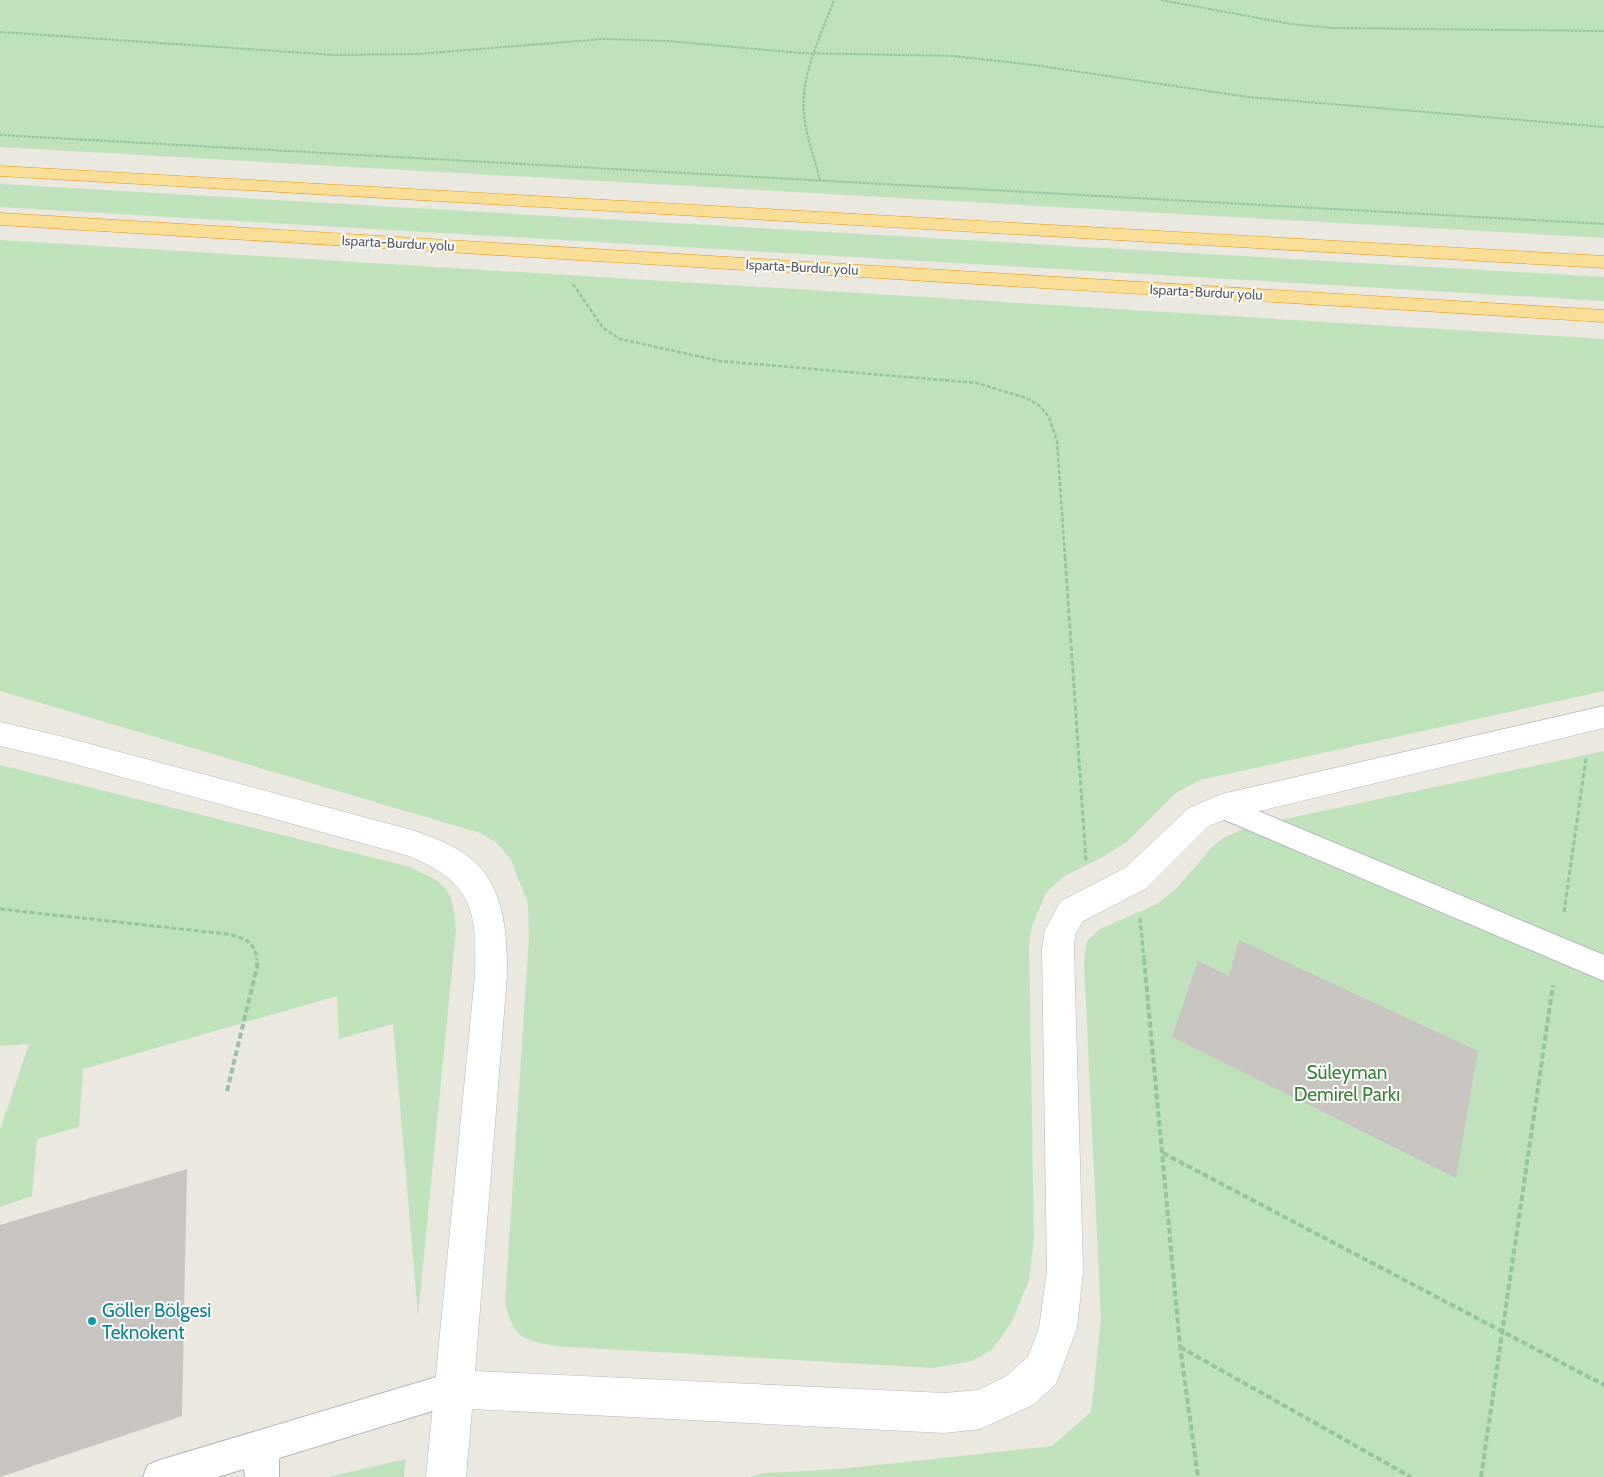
<svg xmlns="http://www.w3.org/2000/svg" width="1604" height="1477" font-family="Cabin,sans-serif">
  <rect width="100%" height="100%" fill="#ebe8e0"/>
  <!-- green -->
  <g fill="#bfe2bd">
    <path d="M0 0H1604V238L0 147Z"/>
    <path d="M0 184 1604 277V301L0 207Z"/>
    <path d="M0 240 1604 339V691L1200 780 1176 793 1128 841 1103 857 1063 877 1046 893 1032 926 1029 944 1034 1239 1029 1280 1012 1322 992 1350 972 1361 933 1368 554 1346C520 1339 515 1338 505 1303L529 936 528 904 511 860 497 843 480 833 0 691Z"/>
    <path d="M1604 751V1477H750L764 1473 840 1469 1052 1446 1091 1412 1101 1319 1084 963 1087 941 1100 929 1157 904 1177 888 1213 846 1225 837 1252 826Z"/>
    <path d="M0 765 407 866C446 883 453 886 456 930L418 1316 393 1024 339 1039 337 996 83 1069 79 1127 37 1139 32 1196 0 1207V1130L29 1044 0 1046Z"/>
    <path d="M406 1459 404 1477H328Z"/>
  </g>
  <!-- building -->
  <g fill="#c8c4bf">
    <path d="M1239 940 1478 1051 1456 1178 1172 1037 1198 961 1229 976Z"/>
    <path d="M187 1169 182 1416 0 1477V1225Z"/>
  </g>
  <g fill="none" stroke-linecap="round" stroke-linejoin="round">
    <!-- service casing -->
    <g stroke="#b3b6ba" stroke-width="2">
      <g id="service">
        <path d="M1222 796 1604 955V981L1213 815 1210 807 1213 799Z"/>
        <path d="M453 1372 465 1377 470 1389 465 1401 279 1458V1477H245L244 1469 217 1477H143L148 1465 160 1460Z"/>
      </g>
    </g>
    <!-- minor casing -->
    <g stroke="#b3b6ba" stroke-width="1">
      <path id="minor" d="M1604 706V728L1226 819 1209 826 1147 888 1083 921 1075 934 1074 949 1083 1271 1077 1328 1056 1384 1033 1405 980 1429 945 1433 472 1409 466 1477H426L475 975C477 910 473 883 409 856L60 760 0 746V722L60 736 412 830C432 837 454 845 470 858 505 886 507 934 507 975L475 1371 945 1393 978 1390 1005 1377 1028 1357 1039 1328 1047 1271 1042 949 1045 930 1061 901 1125 868 1189 808 1222 794Z"/>
    </g>
    <!-- trunk casing -->
    <g stroke="#e0910b" stroke-width="1">
      <g id="trunk">
        <path d="M0 166 1604 256V268L0 176Z"/>
        <path d="M0 213 1604 310V322L0 225Z"/>
      </g>
    </g>
    <!-- path-far3 -->
    <g stroke="#97c2a0" stroke-width="2" stroke-dasharray="3 1" stroke-linecap="butt">
      <path d="M1161 0 1291 24 1332 28 1604 31"/>
      <path d="M0 32 335 55 418 54 603 39 667 41 801 53 953 56 1034 65 1248 97 1604 127"/>
      <path d="M0 135 1604 224"/>
      <path d="M820 181C815 159 806 137 804 114 800 75 821 36 834 0"/>
    </g>
    <!-- path-far2 -->
    <path stroke="#97c2a0" stroke-width="2.5" stroke-dasharray="4 2" stroke-linecap="butt" d="M573 284 603 328 620 339 720 361 977 383 1026 398 1040 406 1049 417 1057 441 1065 557"/>
    <!-- path-far1 -->
    <g stroke="#97c2a0" stroke-width="3" stroke-dasharray="5 2.5" stroke-linecap="butt">
      <path d="M1065 556 1086 862"/>
      <path d="M0 909 227 934C244 938 255 941 257 960"/>
      <path d="M1564 912 1586 758"/>
      <path d="M1140 918 1144 960"/>
    </g>
    <!-- path -->
    <g stroke="#97c2a0" stroke-width="4" stroke-dasharray="6 3" stroke-linecap="butt">
      <path d="M1144 959 1180 1346 1198 1477"/>
      <path d="M227 1091 257 967V959"/>
      <path d="M1163 1153 1604 1385"/>
      <path d="M1180 1347 1411 1477"/>
      <path d="M1481 1477 1553 985"/>
    </g>
    <!-- service -->
    <use href="#service" fill="#fff" fill-rule="evenodd"/>
    <!-- minor -->
    <use href="#minor" fill="#fff" fill-rule="evenodd"/>
    <!-- trunk -->
    <use href="#trunk" fill="#f9de98" fill-rule="evenodd"/>
  </g>
  <!-- markers -->
  <circle fill="#0f9aa8" stroke="#fff" stroke-width="2" cx="92" cy="1321" r="5"/>
  <g text-anchor="middle" stroke-width="4" stroke-linejoin="round" paint-order="stroke">
    <!-- far-street labels -->
    <g font-size="14" fill="#595c60" stroke="#fff">
      <text transform="translate(398 243) rotate(3)" y="5">Isparta-Burdur yolu</text>
      <text transform="translate(802 267) rotate(3)" y="5">Isparta-Burdur yolu</text>
      <text transform="translate(1206 292) rotate(3)" y="5">Isparta-Burdur yolu</text>
    </g>
    <!-- near-park labels -->
    <g font-size="19" fill="#398038" stroke="#fff">
      <text x="1347" y="1079">Süleyman<tspan x="1347" dy="22">Demirel Parkı</tspan></text>
    </g>
    <!-- near-culture labels -->
    <g font-size="19" fill="#0d838f" stroke="#fff" text-anchor="start">
      <text x="102" y="1317">Göller Bölgesi<tspan x="102" dy="22">Teknokent</tspan></text>
    </g>
  </g>
</svg>
